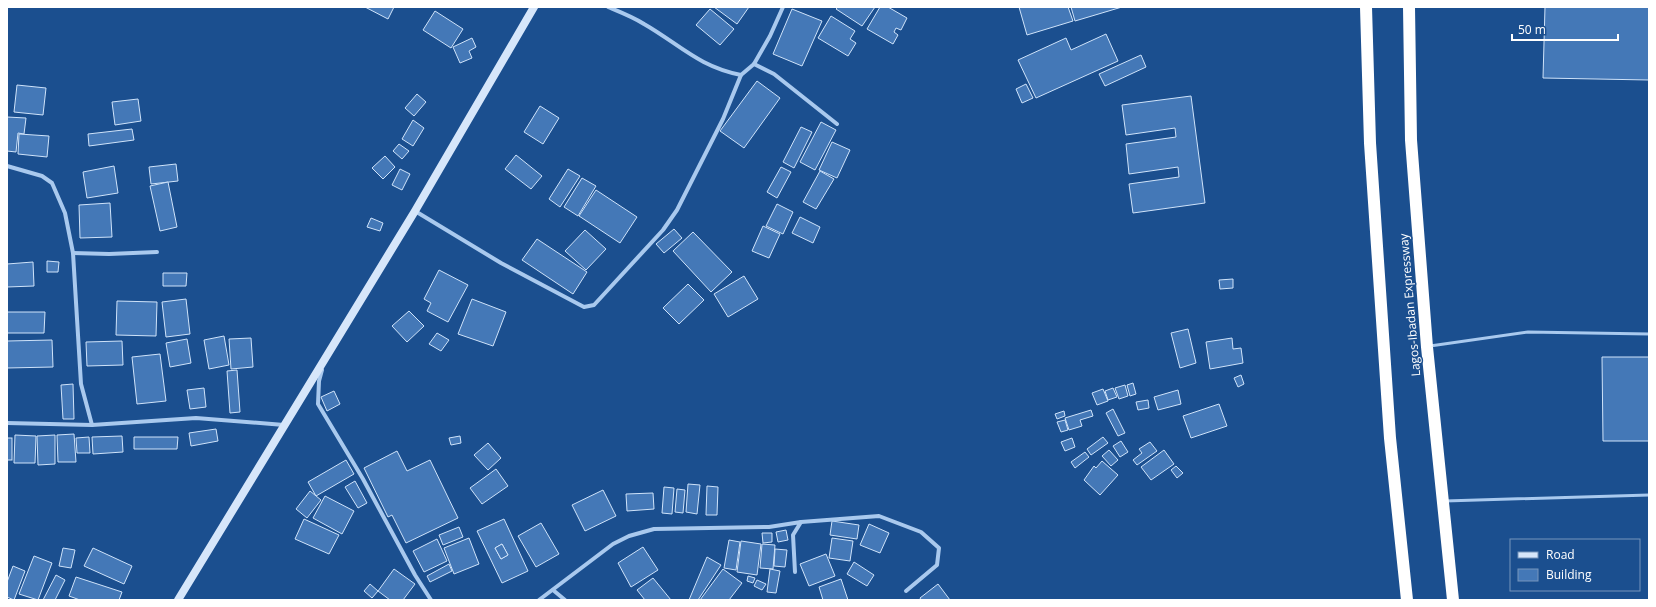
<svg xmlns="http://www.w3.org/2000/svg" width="1656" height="607" font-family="'Open Sans',sans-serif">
  <rect width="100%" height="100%" fill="#1b4f8f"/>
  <!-- building -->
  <g fill="#4478b7" stroke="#cfe3fa" fill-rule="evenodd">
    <path d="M365 7H394L388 19Z"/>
    <path d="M714 7H749L737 24Z"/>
    <path d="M838 7H875L862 26 836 9Z"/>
    <path d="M880 7H888L907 18 901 30 896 28 894 32 898 35 893 44 867 29Z"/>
    <path d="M1019 7H1068L1073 21 1027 35Z"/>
    <path d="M1071 7H1122L1075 21Z"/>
    <path d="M1545 7H1649V80L1543 78Z"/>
    <path d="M710 9 734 29 720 45 696 25Z"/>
    <path d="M792 9 822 21 802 66 773 54Z"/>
    <path d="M435 11 463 29 451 48 423 30Z"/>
    <path d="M831 16 855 31 850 39 856 43 848 56 818 38Z"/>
    <path d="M1106 34 1118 61 1036 98 1018 60 1066 38 1071 50Z"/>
    <path d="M472 38 476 47 469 51 472 58 460 63 453 47Z"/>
    <path d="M1141 55 1146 67 1105 86 1099 74Z"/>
    <path d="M757 81 780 98 744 148 720 131Z"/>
    <path d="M1026 84 1033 98 1022 103 1016 89Z"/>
    <path d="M17 85 46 88 43 115 14 112Z"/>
    <path d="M417 94 426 102 414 116 405 108Z"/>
    <path d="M1191 96 1205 203 1133 213 1129 184 1179 177 1178 167 1129 174 1126 144 1176 137 1175 128 1126 135 1122 105Z"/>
    <path d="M138 99 141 121 115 125 112 102Z"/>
    <path d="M540 106 559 118 543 144 524 132Z"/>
    <path d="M7 117 26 118 24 134 18 133 16 152 7 151Z"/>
    <path d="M413 120 424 128 413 146 402 139Z"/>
    <path d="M821 122 836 130 815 170 800 162Z"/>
    <path d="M801 127 812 132 794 168 783 162Z"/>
    <path d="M132 129 134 140 89 146 88 134Z"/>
    <path d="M19 134 49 136 47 157 18 154Z"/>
    <path d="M832 142 850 150 837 178 819 170Z"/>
    <path d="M399 144 409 151 402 159 393 151Z"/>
    <path d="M516 155 542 176 531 189 505 169Z"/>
    <path d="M385 156 395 167 383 179 372 168Z"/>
    <path d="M176 164 178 181 151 184 149 167Z"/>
    <path d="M114 166 118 193 87 198 83 172Z"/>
    <path d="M781 167 791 172 777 198 767 192Z"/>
    <path d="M400 169 410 174 402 190 392 185Z"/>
    <path d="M568 169 580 176 560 207 549 199Z"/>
    <path d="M820 171 834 179 816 209 803 202Z"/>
    <path d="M582 178 596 186 578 216 564 207Z"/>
    <path d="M168 182 177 227 160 231 150 186Z"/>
    <path d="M596 190 637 217 620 243 579 216Z"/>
    <path d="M110 203 112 237 80 238 79 205Z"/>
    <path d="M777 204 793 212 783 234 766 226Z"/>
    <path d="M800 217 820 227 813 243 792 233Z"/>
    <path d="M371 218 383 223 380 231 367 227Z"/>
    <path d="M763 226 780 234 769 258 752 251Z"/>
    <path d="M674 229 682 238 664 253 656 244Z"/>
    <path d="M585 230 606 249 586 270 565 251Z"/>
    <path d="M693 232 732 272 711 292 673 251Z"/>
    <path d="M537 239 587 272 573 294 522 260Z"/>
    <path d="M47 261 59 262 58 272H47Z"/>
    <path d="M33 262 34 286 7 287V264Z"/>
    <path d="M439 270 468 285 448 322 427 311 431 303 424 299Z"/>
    <path d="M163 273H187L186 286H163Z"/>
    <path d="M744 276 758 299 728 317 714 294Z"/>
    <path d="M1233 279V288L1220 289 1219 280Z"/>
    <path d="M688 284 704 300 679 324 663 308Z"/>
    <path d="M186 299 190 334 166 337 162 302Z"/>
    <path d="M472 299 506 312 493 346 458 334Z"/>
    <path d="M117 301 157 302 156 336 116 335Z"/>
    <path d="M409 311 424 326 407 342 392 326Z"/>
    <path d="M7 312H45L44 333H7Z"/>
    <path d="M1188 329 1196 363 1180 368 1171 333Z"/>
    <path d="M437 333 449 340 441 351 429 344Z"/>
    <path d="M224 336 229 365 209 369 204 340Z"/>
    <path d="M251 338 253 367 231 369 229 339Z"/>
    <path d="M1232 338 1233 349 1241 348 1243 363 1210 369 1206 342Z"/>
    <path d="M187 339 191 363 170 367 166 343Z"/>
    <path d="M52 340 53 367 7 368V341Z"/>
    <path d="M122 341 123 365 87 366 86 342Z"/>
    <path d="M160 354 166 401 137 404 132 357Z"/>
    <path d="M1602 357H1649V441H1603Z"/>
    <path d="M237 370 240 412 230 413 227 371Z"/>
    <path d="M1241 375 1244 384 1238 387 1234 378Z"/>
    <path d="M1133 383 1136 394 1130 396 1127 385Z"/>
    <path d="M73 384 74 419H63L61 385Z"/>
    <path d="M1125 385 1128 396 1119 399 1115 388Z"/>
    <path d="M204 388 206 407 190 409 187 390Z"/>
    <path d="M1113 388 1117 397 1108 400 1105 391Z"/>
    <path d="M1103 389 1108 401 1097 405 1092 393Z"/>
    <path d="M1178 390 1181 404 1158 410 1154 397Z"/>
    <path d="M334 391 340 404 327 411 321 397Z"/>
    <path d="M1148 400 1149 408 1138 410 1136 402Z"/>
    <path d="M1219 404 1227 426 1191 438 1183 416Z"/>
    <path d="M1113 409 1125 433 1118 436 1106 413Z"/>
    <path d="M1091 410 1093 416 1080 420 1082 426 1069 430 1065 418Z"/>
    <path d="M1064 411 1065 416 1057 419 1055 414Z"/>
    <path d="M1065 420 1068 430 1061 432 1057 422Z"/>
    <path d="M216 429 218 441 191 446 189 433Z"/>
    <path d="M74 434 76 462H58L57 435Z"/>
    <path d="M15 435 36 436 35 463H14Z"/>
    <path d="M55 435V464L38 465 37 436Z"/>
    <path d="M122 436 123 452 93 454 92 437Z"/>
    <path d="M460 436 461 443 451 445 449 438Z"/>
    <path d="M89 437 90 453H77L76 438Z"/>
    <path d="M134 437H178L177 449H134Z"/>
    <path d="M1103 437 1108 443 1091 455 1087 449Z"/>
    <rect x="7" y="438" width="5" height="22"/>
    <path d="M1072 438 1075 447 1065 451 1061 442Z"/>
    <path d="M1121 441 1128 452 1120 457 1113 446Z"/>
    <path d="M1150 442 1157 451 1137 465 1133 460 1142 453 1139 449Z"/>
    <path d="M488 443 501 458 488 470 474 455Z"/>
    <path d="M1109 450 1118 460 1111 466 1102 456Z"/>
    <path d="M1164 450 1174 464 1151 480 1141 467Z"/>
    <path d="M397 451 407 471 430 460 458 518 406 543 392 515 388 517 364 468Z"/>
    <path d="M1085 452 1089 457 1075 468 1071 462Z"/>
    <path d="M346 460 354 474 316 496 308 482Z"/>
    <path d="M1102 461 1118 475 1100 495 1084 480 1094 466 1096 468Z"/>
    <path d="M1176 466 1183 473 1177 478 1171 470Z"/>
    <path d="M496 469 508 486 482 504 470 488Z"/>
    <path d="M355 481 367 503 358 508 345 487Z"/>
    <path d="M688 484 700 485 697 514 686 512Z"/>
    <path d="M707 486 718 487 717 515H706Z"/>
    <path d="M664 487 674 488 672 514 662 513Z"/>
    <path d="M677 489 685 490 683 513 675 512Z"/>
    <path d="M603 490 616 516 585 531 572 505Z"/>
    <path d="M310 491 321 500 307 518 296 509Z"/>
    <path d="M653 493 654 509 627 511 626 494Z"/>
    <path d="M325 496 354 511 342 534 313 518Z"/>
    <path d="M304 519 339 535 329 554 295 539Z"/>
    <path d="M504 519 528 571 502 583 477 531ZM502 544 508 555 501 559 495 548Z"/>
    <path d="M832 521 859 525 857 539 830 535Z"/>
    <path d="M541 523 559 554 536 567 518 536Z"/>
    <path d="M869 524 889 533 880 553 860 545Z"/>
    <path d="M459 527 463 537 443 545 439 535Z"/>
    <path d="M786 530 788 540 778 542 776 532Z"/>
    <path d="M762 533H772V542L763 543Z"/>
    <path d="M469 538 479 564 454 574 444 548Z"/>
    <path d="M832 538 853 541 850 561 829 558Z"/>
    <path d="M437 539 447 561 424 572 413 551Z"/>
    <path d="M729 540 740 542 736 570 724 568Z"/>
    <path d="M741 541 761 544 757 575 737 572Z"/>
    <path d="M502 544 508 555 501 559 495 548Z"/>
    <path d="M762 544 775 545 773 569 760 568Z"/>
    <path d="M643 547 658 570 631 587 618 563Z"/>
    <path d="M63 548 75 550 71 568 59 566Z"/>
    <path d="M93 548 132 566 124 584 84 566Z"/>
    <path d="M775 549 787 550 785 567 774 566Z"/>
    <path d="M826 554 835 576 809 586 800 564Z"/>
    <path d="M34 556 52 563 38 600 19 594Z"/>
    <path d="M707 557 721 565 698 600H689Z"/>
    <path d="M854 562 874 575 867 586 847 574Z"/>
    <path d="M449 564 452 571 430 582 427 576Z"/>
    <path d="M13 566 25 571 14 600 7 597V582Z"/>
    <path d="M394 569 415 584 403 600H390L378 591Z"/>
    <path d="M723 569 742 583 729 600H700Z"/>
    <path d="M770 569 780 571 776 593 767 592Z"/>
    <path d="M56 575 65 580 55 600H43Z"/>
    <path d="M748 576 755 578 753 583 747 581Z"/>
    <path d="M76 577 122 592 119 600H80L69 596Z"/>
    <path d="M653 578 671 600H645L637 590Z"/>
    <path d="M841 579 848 600H823L819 587Z"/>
    <path d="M757 580 766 584 762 590 754 586Z"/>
    <path d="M370 584 378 591 372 598 364 591Z"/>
    <path d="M938 584 950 600H921L920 598Z"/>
  </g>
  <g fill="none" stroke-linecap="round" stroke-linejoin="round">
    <!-- lane -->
    <g stroke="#a9c9ee" stroke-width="3">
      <path d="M1430 346 1528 332 1649 334"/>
      <path d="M1445 501 1649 495"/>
    </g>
    <!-- street -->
    <g stroke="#a9c9ee" stroke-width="4">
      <path d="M608 7C620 12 633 17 644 24 679 44 699 67 741 75"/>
      <path d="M754 64 774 74 837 124"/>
      <path d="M7 166 42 176 52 183 65 213 73 253 81 384 92 425"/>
      <path d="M415 211 501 263 584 307 594 305 663 230 677 210 723 119 741 75 754 64 770 36 783 7"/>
      <path d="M73 253 109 254 157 252"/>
      <path d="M322 370 319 381 318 404 363 479 415 575 431 600"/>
      <path d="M7 423 92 425 196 418 284 425"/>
      <path d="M801 522 879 516 921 532 939 548 937 565 906 591"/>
      <path d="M553 590 565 600"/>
      <path d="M539 600 613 544 629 536 654 529 769 527 801 522 793 535 795 572"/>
    </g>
    <!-- secondary -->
    <path stroke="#d6e6fa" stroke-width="8" d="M178 600 415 211 534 7"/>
    <!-- highway -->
    <g stroke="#fff" stroke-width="12">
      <path d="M1366 7 1370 143 1390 438 1407 600"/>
      <path d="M1409 7 1411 140 1427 347 1453 600"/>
    </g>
  </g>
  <g text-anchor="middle" stroke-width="3" stroke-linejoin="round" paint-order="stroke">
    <!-- street labels -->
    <g font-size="12" fill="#fff" stroke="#1b4f8f">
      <text transform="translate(1410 305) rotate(-95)" y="4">Lagos-Ibadan Expressway</text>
    </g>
  </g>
  <!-- border -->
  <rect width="1656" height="607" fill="none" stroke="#ffffff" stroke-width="16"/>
  <!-- legend -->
  <rect x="1510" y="539" width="130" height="52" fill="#1b4f8f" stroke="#7695bc"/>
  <rect x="1518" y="552" width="20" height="6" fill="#d6e6fa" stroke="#7695bc"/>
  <text x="1546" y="559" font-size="12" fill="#ffffff">Road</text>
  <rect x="1518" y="569" width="20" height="12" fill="#4478b7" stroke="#7695bc"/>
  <text x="1546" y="579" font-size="12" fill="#ffffff">Building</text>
  <!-- scale -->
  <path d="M1512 34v6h106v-6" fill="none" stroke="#ffffff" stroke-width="2"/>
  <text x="1518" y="34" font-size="12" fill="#ffffff" stroke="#1b4f8f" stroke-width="3" paint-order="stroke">50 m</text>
</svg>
